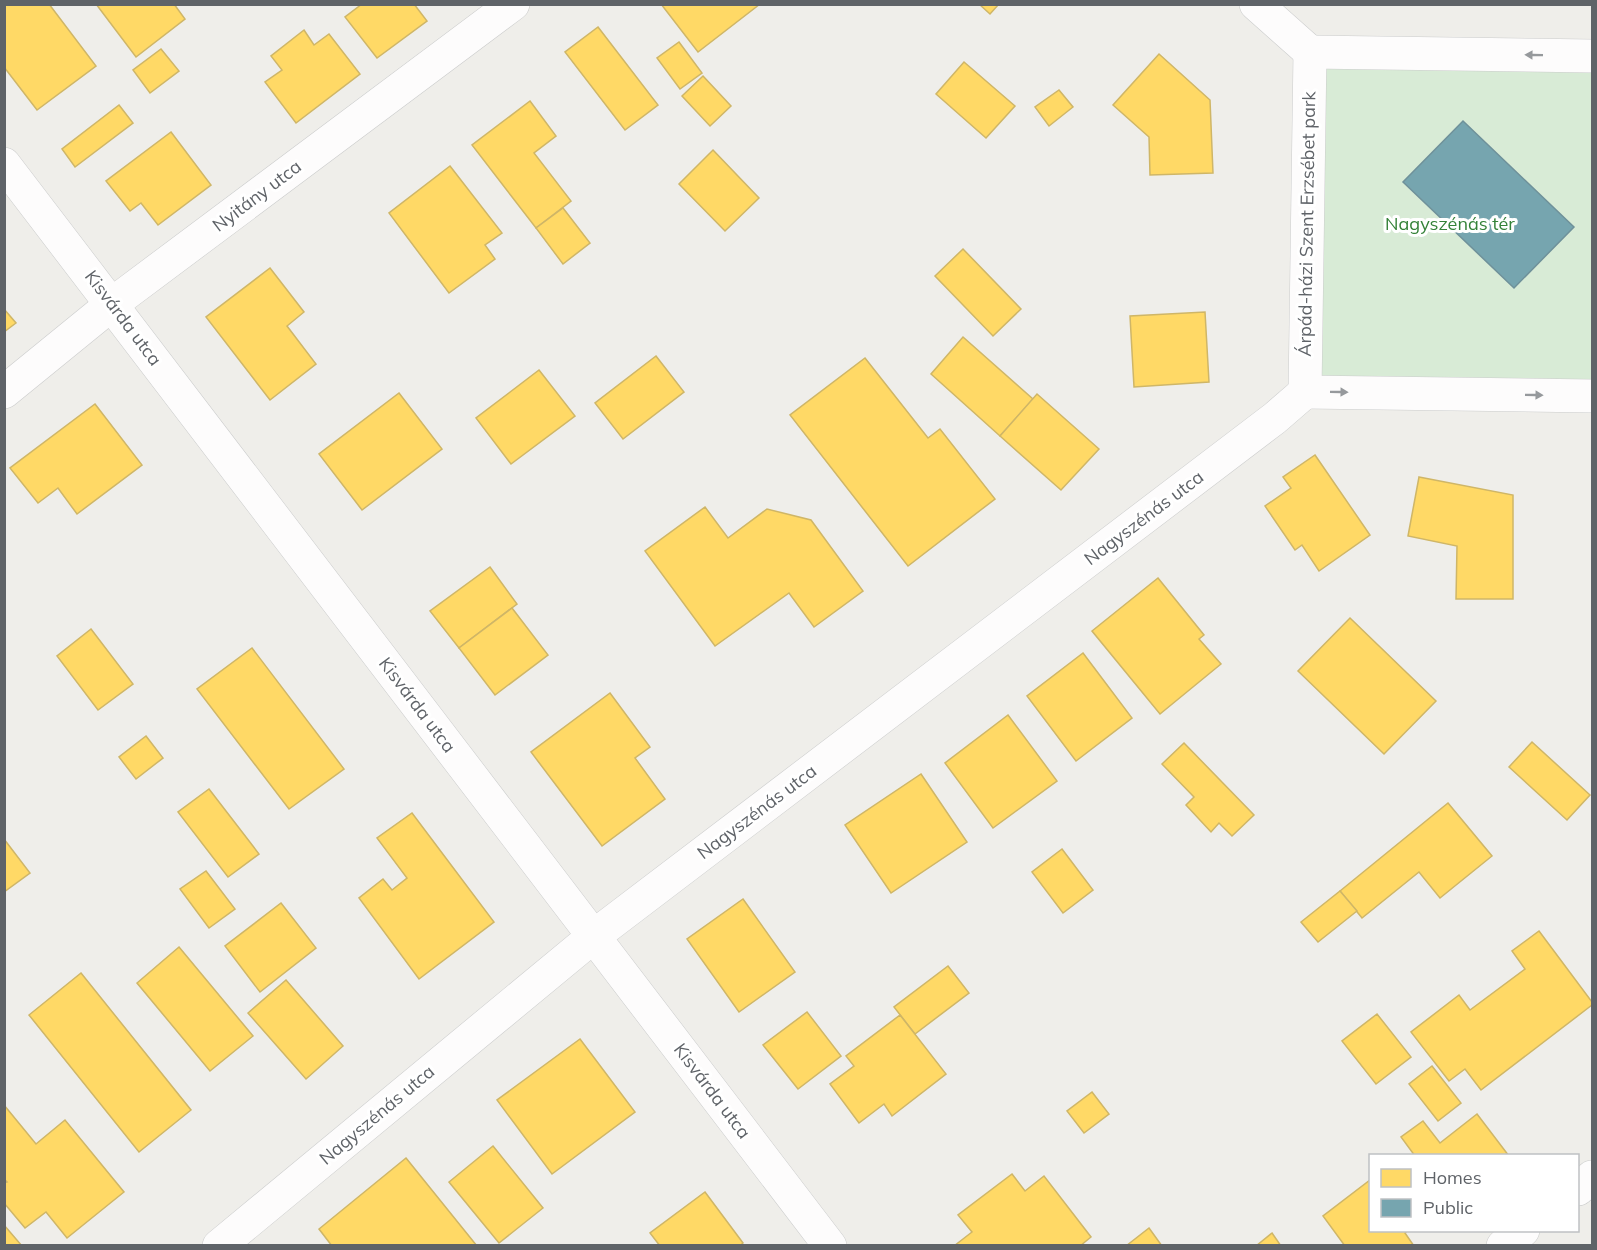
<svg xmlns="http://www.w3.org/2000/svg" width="1597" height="1250" font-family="Mulish,sans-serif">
  <rect width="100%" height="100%" fill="#efeeea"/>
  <!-- green -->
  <path fill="#d8ebd6" d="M1310 52 1592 56V396L1305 392Z"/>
  <!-- homes -->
  <g fill="#ffd966" stroke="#cfb667" stroke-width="1.5">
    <path d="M4 4H49L96 66 37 110 4 67Z"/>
    <path d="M96 4H174L185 19 136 57Z"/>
    <path d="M362 4H414L427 21 377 58 345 17Z"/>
    <path d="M661 4H760L698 52Z"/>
    <path d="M979 4H999L990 14Z"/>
    <path d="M598 27 658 105 625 130 565 52Z"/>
    <path d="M304 30 314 45 329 34 360 74 296 123 265 82 282 70 271 56Z"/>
    <path d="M679 42 702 73 680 89 657 58Z"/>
    <path d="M161 49 179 71 150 93 133 70Z"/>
    <path d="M1159 54 1210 100 1213 173 1150 175 1149 137 1113 105Z"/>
    <path d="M964 62 1015 106 986 138 936 94Z"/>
    <path d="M703 76 731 106 710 126 682 96Z"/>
    <path d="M1059 90 1073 107 1049 126 1035 107Z"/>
    <path d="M530 101 556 136 534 153 571 201 536 228 472 145Z"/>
    <path d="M119 105 133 123 75 167 62 149Z"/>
    <path d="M171 132 211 185 158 225 141 203 130 211 106 181Z"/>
    <path d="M713 150 759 198 725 231 679 184Z"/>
    <path d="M450 166 502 233 485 245 495 259 449 293 389 213Z"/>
    <path d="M563 208 590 243 563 264 536 228Z"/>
    <path d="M963 249 1021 309 993 336 935 276Z"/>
    <path d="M270 268 304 312 287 326 316 364 270 400 206 317Z"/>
    <path d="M4 309 16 323 4 332Z"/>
    <path d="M1205 312 1209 382 1134 387 1130 316Z"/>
    <path d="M963 337 1033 399 1000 436 931 374Z"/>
    <path d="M656 356 684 392 623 439 595 403Z"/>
    <path d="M865 358 928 438 940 429 995 499 908 566 790 415Z"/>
    <path d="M539 370 575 416 511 464 476 418Z"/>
    <path d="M399 393 442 449 362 510 319 454Z"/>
    <path d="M1037 394 1099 449 1061 490 1000 436Z"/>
    <path d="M95 404 142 465 77 514 58 488 38 503 10 468Z"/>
    <path d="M1315 455 1370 535 1319 571 1302 545 1295 550 1265 506 1291 488 1283 477Z"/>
    <path d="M1419 477 1513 495V599H1456L1457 546 1408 536Z"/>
    <path d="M705 507 728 538 767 509 811 520 863 591 814 627 789 593 715 646 645 551Z"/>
    <path d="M490 567 517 604 459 648 430 611Z"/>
    <path d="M1158 578 1204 635 1199 639 1221 664 1160 714 1092 631Z"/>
    <path d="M512 608 548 655 495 695 459 648Z"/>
    <path d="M1350 618 1436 701 1384 754 1298 671Z"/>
    <path d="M91 629 133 684 98 710 57 656Z"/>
    <path d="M252 648 344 769 289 809 197 689Z"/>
    <path d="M1083 653 1132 718 1076 761 1027 696Z"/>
    <path d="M610 693 650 747 635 758 665 799 602 846 531 752Z"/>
    <path d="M1008 715 1057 781 993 828 945 763Z"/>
    <path d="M146 736 163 758 136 779 119 757Z"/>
    <path d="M1532 742 1590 795 1567 820 1509 767Z"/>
    <path d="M1184 743 1254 815 1232 836 1219 823 1211 832 1186 805 1194 797 1162 764Z"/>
    <path d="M921 774 967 842 891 893 845 825Z"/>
    <path d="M209 789 259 854 228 877 178 812Z"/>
    <path d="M1448 803 1492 856 1440 898 1419 872 1362 918 1340 891Z"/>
    <path d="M412 813 494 922 419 979 359 898 383 879 392 890 407 878 377 838Z"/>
    <path d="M4 839 30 873 4 892Z"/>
    <path d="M1062 849 1093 890 1063 913 1032 872Z"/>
    <path d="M206 871 235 909 209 928 180 889Z"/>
    <path d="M1340 891 1357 911 1318 942 1301 922Z"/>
    <path d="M743 899 795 972 739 1012 687 939Z"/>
    <path d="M281 903 316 948 260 992 225 946Z"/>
    <path d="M1539 931 1592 1002V1005L1481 1090 1465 1069 1449 1081 1411 1032 1459 995 1470 1010 1525 969 1512 951Z"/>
    <path d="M179 947 253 1036 210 1071 137 983Z"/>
    <path d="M948 966 969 993 915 1034 894 1007Z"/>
    <path d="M81 973 191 1110 139 1152 29 1015Z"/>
    <path d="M286 980 343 1046 306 1079 248 1013Z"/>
    <path d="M807 1012 841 1056 798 1089 763 1045Z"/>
    <path d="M1377 1014 1411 1057 1376 1084 1342 1041Z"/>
    <path d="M900 1015 946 1074 892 1116 884 1104 859 1123 830 1084 854 1066 846 1056Z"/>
    <path d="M580 1039 635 1112 552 1174 497 1100Z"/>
    <path d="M1432 1066 1461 1103 1438 1121 1409 1084Z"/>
    <path d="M1092 1092 1109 1114 1084 1133 1067 1111Z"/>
    <path d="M4 1105 36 1144 65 1120 124 1192 67 1238 46 1212 25 1228 4 1203V1183L7 1182 4 1179Z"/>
    <path d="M1477 1114 1509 1156H1415L1401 1137 1423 1121 1440 1143Z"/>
    <path d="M493 1146 543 1208 499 1243 449 1182Z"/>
    <path d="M406 1158 477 1246H332L319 1229Z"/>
    <path d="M1012 1174 1025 1191 1044 1176 1091 1237 1080 1246H954L972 1232 958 1215Z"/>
    <path d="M1370 1180V1230H1408L1405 1233 1414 1246H1345L1323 1216Z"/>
    <path d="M705 1192 743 1243 740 1246H660L650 1233Z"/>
    <path d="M4 1225 22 1246H4Z"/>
    <path d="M1149 1228 1162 1246H1126Z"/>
    <path d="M1272 1233 1281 1246H1256Z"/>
  </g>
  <!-- public -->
  <path fill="#76a5af" stroke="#6f919a" stroke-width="1.5" d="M1463 121 1574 227 1514 288 1403 182Z"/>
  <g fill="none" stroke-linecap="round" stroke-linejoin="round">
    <!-- minor casing -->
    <g stroke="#cbcccc" stroke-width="34">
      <g id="minor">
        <path d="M1256 4 1310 52"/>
        <path d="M1310 52 1305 392 1592 396"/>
        <path d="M1310 52 1592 56"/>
        <path d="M4 164 830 1246"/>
        <path d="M4 392 112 304 513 4"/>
        <path d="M1578 1189 1592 1177"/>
        <path d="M219 1246 594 936 1275 418 1305 392"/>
        <path d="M1503 1246 1523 1230"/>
      </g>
    </g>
    <!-- minor -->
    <use href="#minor" stroke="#fdfcfc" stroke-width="33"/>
  </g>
  <!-- one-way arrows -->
  <defs><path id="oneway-solid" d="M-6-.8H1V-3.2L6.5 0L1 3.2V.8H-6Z" transform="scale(1.5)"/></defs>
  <g fill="#96999c">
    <use href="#oneway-solid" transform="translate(1534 55) rotate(-179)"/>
    <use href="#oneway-solid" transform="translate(1339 392) rotate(1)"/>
    <use href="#oneway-solid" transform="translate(1534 395) rotate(1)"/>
  </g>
  <g text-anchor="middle" stroke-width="6" stroke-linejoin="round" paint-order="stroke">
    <!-- street labels -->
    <g font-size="18" fill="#5f6368" stroke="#fff">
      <text transform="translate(257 196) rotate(-37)" y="6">Nyitány utca</text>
      <text transform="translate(1307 224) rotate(-89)" y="6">Árpád-házi Szent Erzsébet park</text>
      <text transform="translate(123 318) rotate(53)" y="6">Kisvárda utca</text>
      <text transform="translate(1144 518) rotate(-37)" y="6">Nagyszénás utca</text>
      <text transform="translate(417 705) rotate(53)" y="6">Kisvárda utca</text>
      <text transform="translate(757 812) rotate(-37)" y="6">Nagyszénás utca</text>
      <text transform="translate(712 1091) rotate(53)" y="6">Kisvárda utca</text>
      <text transform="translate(377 1115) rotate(-40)" y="6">Nagyszénás utca</text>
    </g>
    <!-- park labels -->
    <g font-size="18" fill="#348238" stroke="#fff">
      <text x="1450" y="230">Nagyszénás tér</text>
    </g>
  </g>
  <!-- border -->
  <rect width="1597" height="1250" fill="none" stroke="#5f6368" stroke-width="12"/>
  <!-- legend -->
  <rect x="1369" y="1154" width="210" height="78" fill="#ffffff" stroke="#bfc1c3" stroke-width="1.5"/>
  <rect x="1381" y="1169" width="30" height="18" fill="#ffd966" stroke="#bfc1c3" stroke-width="1.5"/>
  <text x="1423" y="1184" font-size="18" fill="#5f6368">Homes</text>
  <rect x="1381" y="1199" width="30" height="18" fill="#76a5af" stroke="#bfc1c3" stroke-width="1.5"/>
  <text x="1423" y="1214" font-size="18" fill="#5f6368">Public</text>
</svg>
